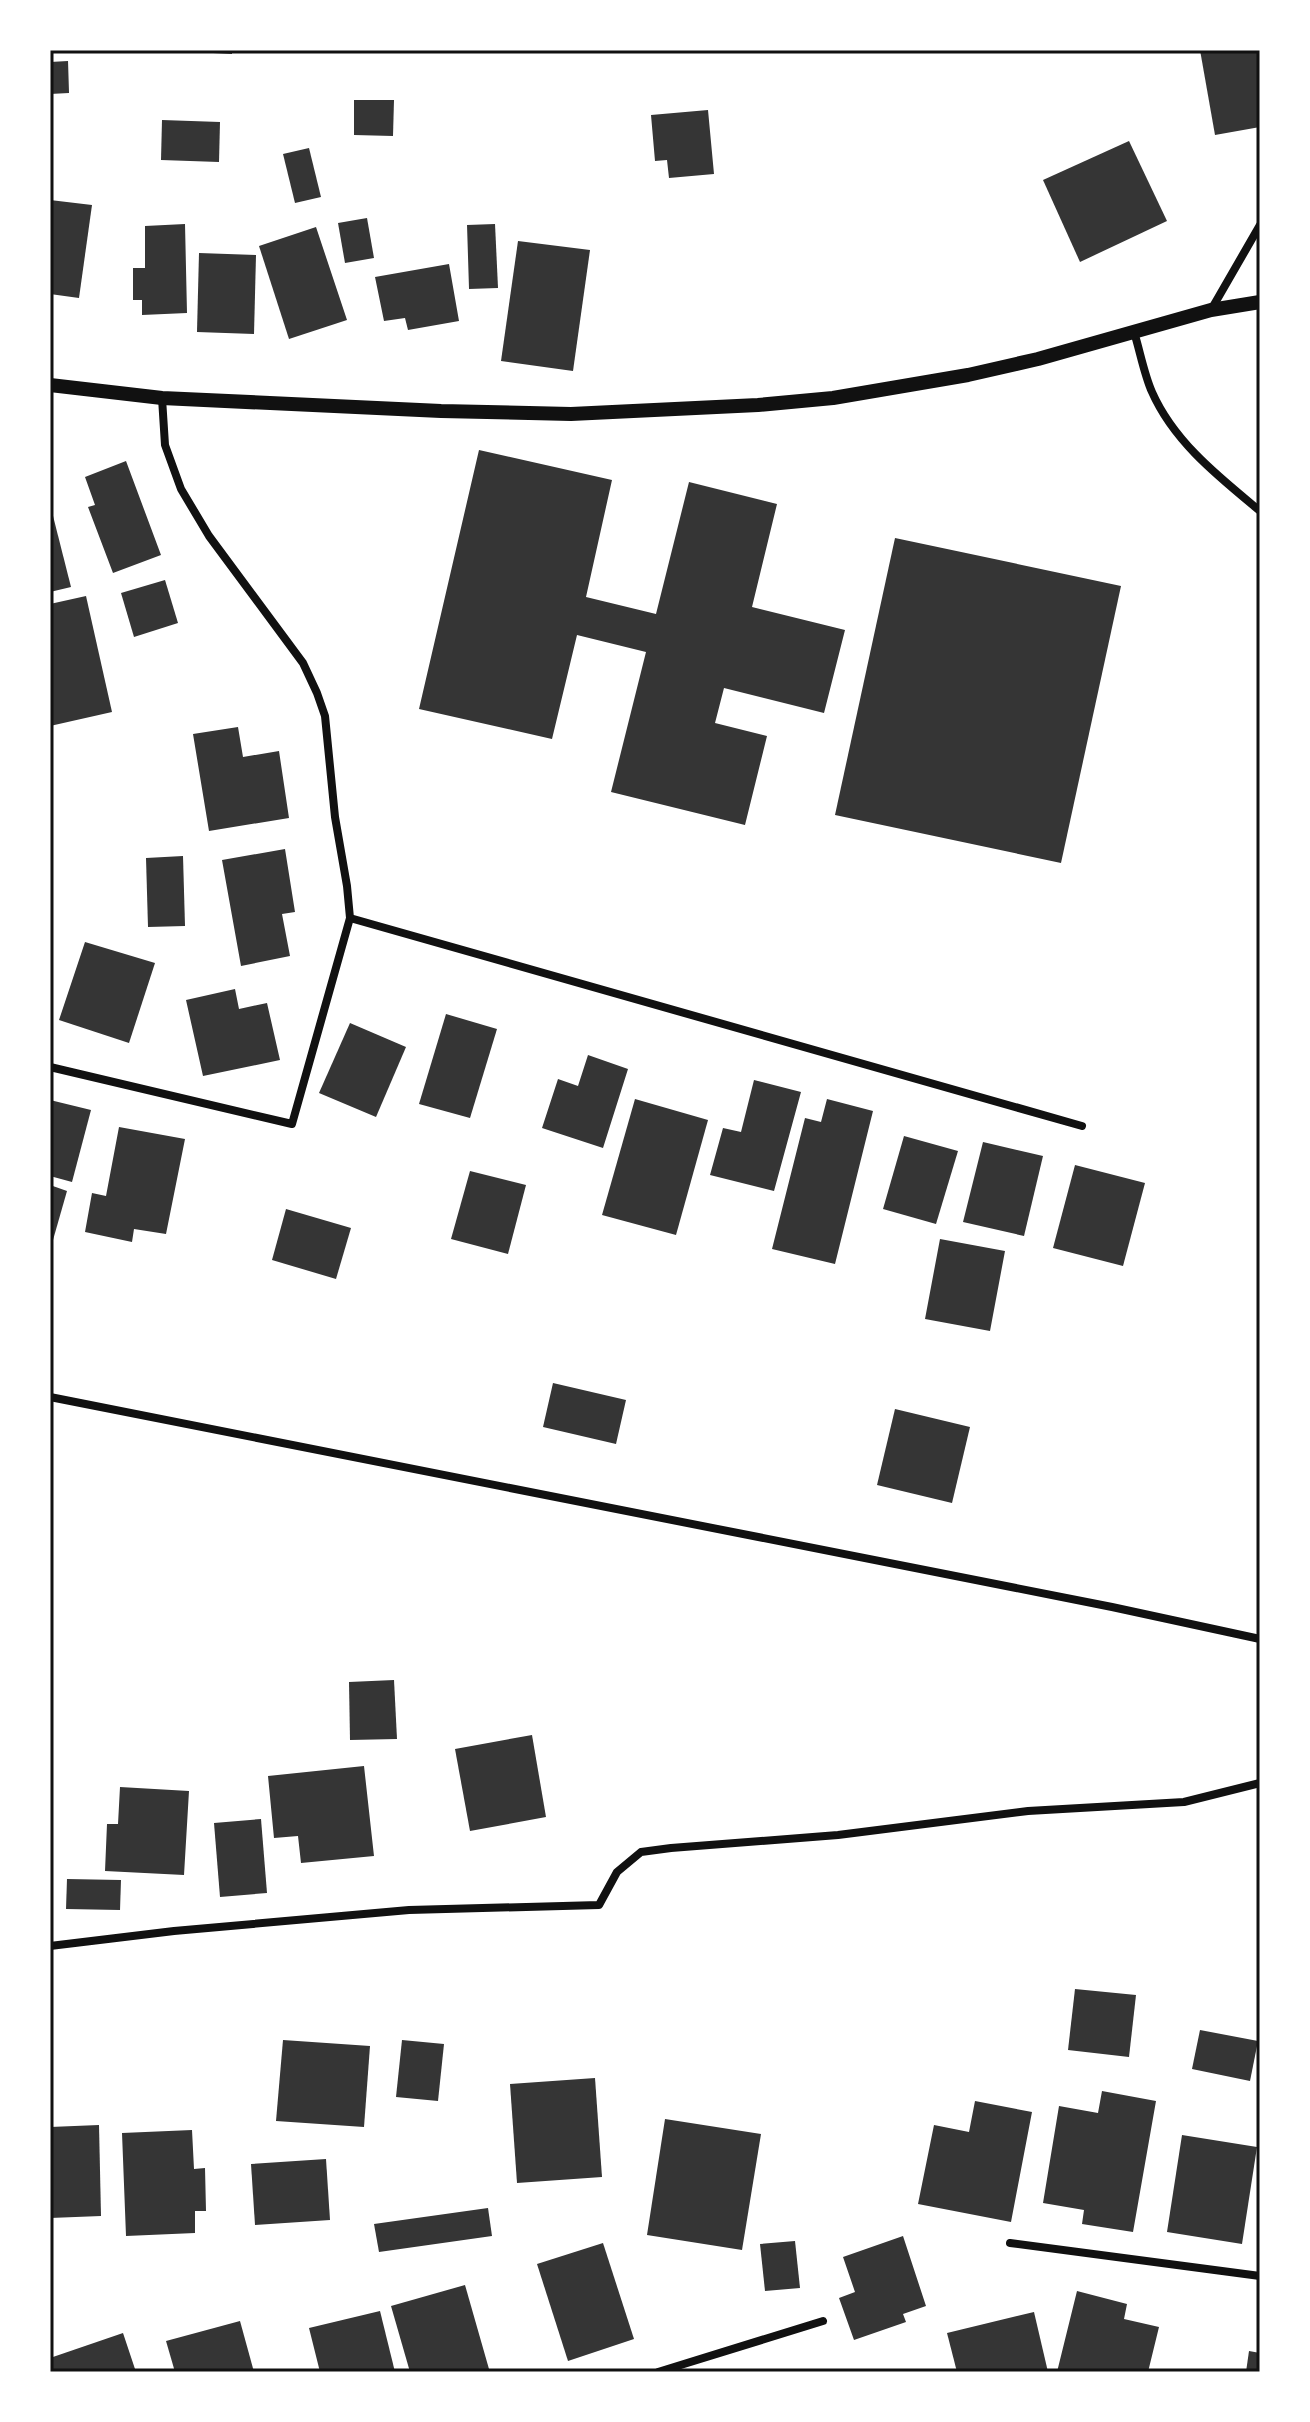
<svg xmlns="http://www.w3.org/2000/svg" width="1310" height="2422" font-family="'Golos Text',sans-serif">
  <rect width="100%" height="100%" fill="#fff"/>
  <!-- building -->
  <g fill="#353535">
    <path d="M194 50H232V54L194 52Z"/>
    <path d="M1200 50H1260V127L1215 135Z"/>
    <path d="M68 61 69 93 50 94V62Z"/>
    <path d="M354 100H394L393 136 354 135Z"/>
    <path d="M708 110 714 174 669 178 667 160 655 161 651 115Z"/>
    <path d="M162 120 220 122 219 162 161 160Z"/>
    <path d="M1129 141 1167 221 1080 262 1043 180Z"/>
    <path d="M309 148 321 197 295 203 283 154Z"/>
    <path d="M50 200 92 205 79 298 50 294Z"/>
    <path d="M367 218 374 258 345 263 338 223Z"/>
    <path d="M185 224 187 313 142 315V300H133V268H145V226Z"/>
    <path d="M495 224 498 288 469 289 467 225Z"/>
    <path d="M316 227 347 320 289 339 259 246Z"/>
    <path d="M518 241 590 250 573 371 501 361Z"/>
    <path d="M199 253 256 255 254 334 197 332Z"/>
    <path d="M449 264 459 321 408 330 405 318 384 321 375 277Z"/>
    <path d="M479 450 612 480 586 597 656 614 689 482 777 504 752 607 845 630 824 713 724 688 715 723 767 736 745 825 611 792 646 652 577 635 552 739 419 709Z"/>
    <path d="M126 461 161 555 113 573 88 507 95 505 85 477Z"/>
    <path d="M50 504 71 587 50 592Z"/>
    <path d="M895 538 1121 586 1061 863 835 815Z"/>
    <path d="M165 580 178 623 134 637 121 593Z"/>
    <path d="M86 596 112 712 50 726V604Z"/>
    <path d="M238 727 243 757 279 751 289 818 209 831 193 734Z"/>
    <path d="M285 849 295 912 282 914 290 956 241 966 222 860Z"/>
    <path d="M183 856 185 926 148 927 146 858Z"/>
    <path d="M85 942 155 963 129 1043 59 1020Z"/>
    <path d="M235 989 239 1009 267 1003 280 1060 203 1076 186 1000Z"/>
    <path d="M446 1014 497 1029 470 1118 419 1104Z"/>
    <path d="M350 1023 406 1047 376 1117 319 1093Z"/>
    <path d="M588 1055 628 1069 603 1148 542 1128 558 1079 578 1086Z"/>
    <path d="M754 1080 801 1092 774 1191 710 1175 723 1128 741 1132Z"/>
    <path d="M635 1099 708 1120 676 1235 602 1215Z"/>
    <path d="M827 1099 873 1111 835 1264 772 1249 805 1118 821 1122Z"/>
    <path d="M50 1100 91 1110 72 1182 50 1176Z"/>
    <path d="M119 1127 185 1139 166 1234 134 1229 132 1242 85 1232 92 1193 106 1196Z"/>
    <path d="M904 1136 958 1151 936 1224 883 1209Z"/>
    <path d="M983 1142 1043 1156 1024 1236 963 1222Z"/>
    <path d="M1075 1165 1145 1183 1123 1266 1053 1248Z"/>
    <path d="M470 1171 526 1185 508 1254 451 1239Z"/>
    <path d="M50 1185 67 1191 51 1247 50 1246Z"/>
    <path d="M286 1209 351 1228 336 1279 272 1260Z"/>
    <path d="M940 1239 1005 1251 990 1331 925 1319Z"/>
    <path d="M553 1383 626 1400 616 1444 543 1427Z"/>
    <path d="M895 1409 970 1427 952 1503 877 1485Z"/>
    <path d="M394 1680 397 1739 350 1740 349 1682Z"/>
    <path d="M532 1735 546 1817 470 1831 455 1749Z"/>
    <path d="M364 1766 374 1856 301 1863 298 1836 274 1838 268 1776Z"/>
    <path d="M120 1787 189 1791 184 1875 105 1871 107 1824H118Z"/>
    <path d="M261 1819 267 1893 220 1897 214 1823Z"/>
    <path d="M67 1879 121 1880 120 1910 66 1909Z"/>
    <path d="M1075 1989 1136 1995 1129 2057 1068 2050Z"/>
    <path d="M1200 2030 1258 2041 1250 2081 1192 2069Z"/>
    <path d="M283 2040 370 2046 364 2127 276 2121Z"/>
    <path d="M402 2040 444 2044 438 2101 396 2097Z"/>
    <path d="M595 2078 602 2177 517 2183 510 2084Z"/>
    <path d="M1102 2091 1156 2101 1133 2232 1082 2224 1084 2210 1043 2203 1059 2106 1098 2113Z"/>
    <path d="M975 2101 1032 2112 1011 2222 918 2204 934 2125 969 2132Z"/>
    <path d="M665 2119 761 2134 742 2250 647 2235Z"/>
    <path d="M99 2125 101 2216 50 2218V2127Z"/>
    <path d="M192 2130 194 2169 205 2168 206 2211H195V2233L126 2236 122 2133Z"/>
    <path d="M1182 2135 1257 2147 1242 2244 1167 2232Z"/>
    <path d="M326 2159 330 2220 255 2225 251 2164Z"/>
    <path d="M488 2208 492 2236 379 2252 374 2224Z"/>
    <path d="M903 2236 926 2306 903 2314 906 2322 854 2340 839 2298 855 2292 843 2257Z"/>
    <path d="M795 2241 800 2288 765 2291 760 2244Z"/>
    <path d="M603 2243 634 2339 568 2361 537 2264Z"/>
    <path d="M465 2285 489 2369 480 2372H410L391 2306Z"/>
    <path d="M1077 2291 1127 2304 1124 2319 1159 2327 1148 2372H1057Z"/>
    <path d="M380 2311 395 2372H320L309 2328Z"/>
    <path d="M1034 2312 1048 2372H957L947 2333Z"/>
    <path d="M240 2321 254 2372H175L166 2341Z"/>
    <path d="M123 2333 136 2372H50V2358Z"/>
    <path d="M1249 2351 1260 2353V2372H1246Z"/>
  </g>
  <g fill="none" stroke-linecap="round" stroke-linejoin="round">
    <!-- minor -->
    <g stroke="#111" stroke-width="8">
      <path d="M1211 310 1260 225"/>
      <path d="M1134 332C1140 351 1144 374 1152 392 1174 442 1219 477 1260 511"/>
      <path d="M162 398 165 445 181 489 209 536 303 663 317 693 325 716 335 817 347 886 350 918 1082 1126"/>
      <path d="M50 1067 292 1124 350 918"/>
      <path d="M50 1397 1112 1607 1260 1639"/>
      <path d="M50 1946 174 1931 409 1910 599 1905 617 1872 641 1852 671 1848 838 1835 1028 1811 1184 1802 1260 1783"/>
      <path d="M1010 2243 1260 2276"/>
      <path d="M658 2372 823 2321"/>
    </g>
    <!-- tertiary -->
    <path stroke="#111" stroke-width="14" d="M50 385 162 398 441 411 571 414 758 405 833 398 968 375 1038 359 1211 310 1260 302"/>
  </g>
  <!-- border -->
  <rect width="1310" height="2422" fill="none" stroke="#ffffff" stroke-width="104"/>
  <rect x="52" y="52" width="1206" height="2318" fill="none" stroke="#111" stroke-width="3"/>
</svg>
